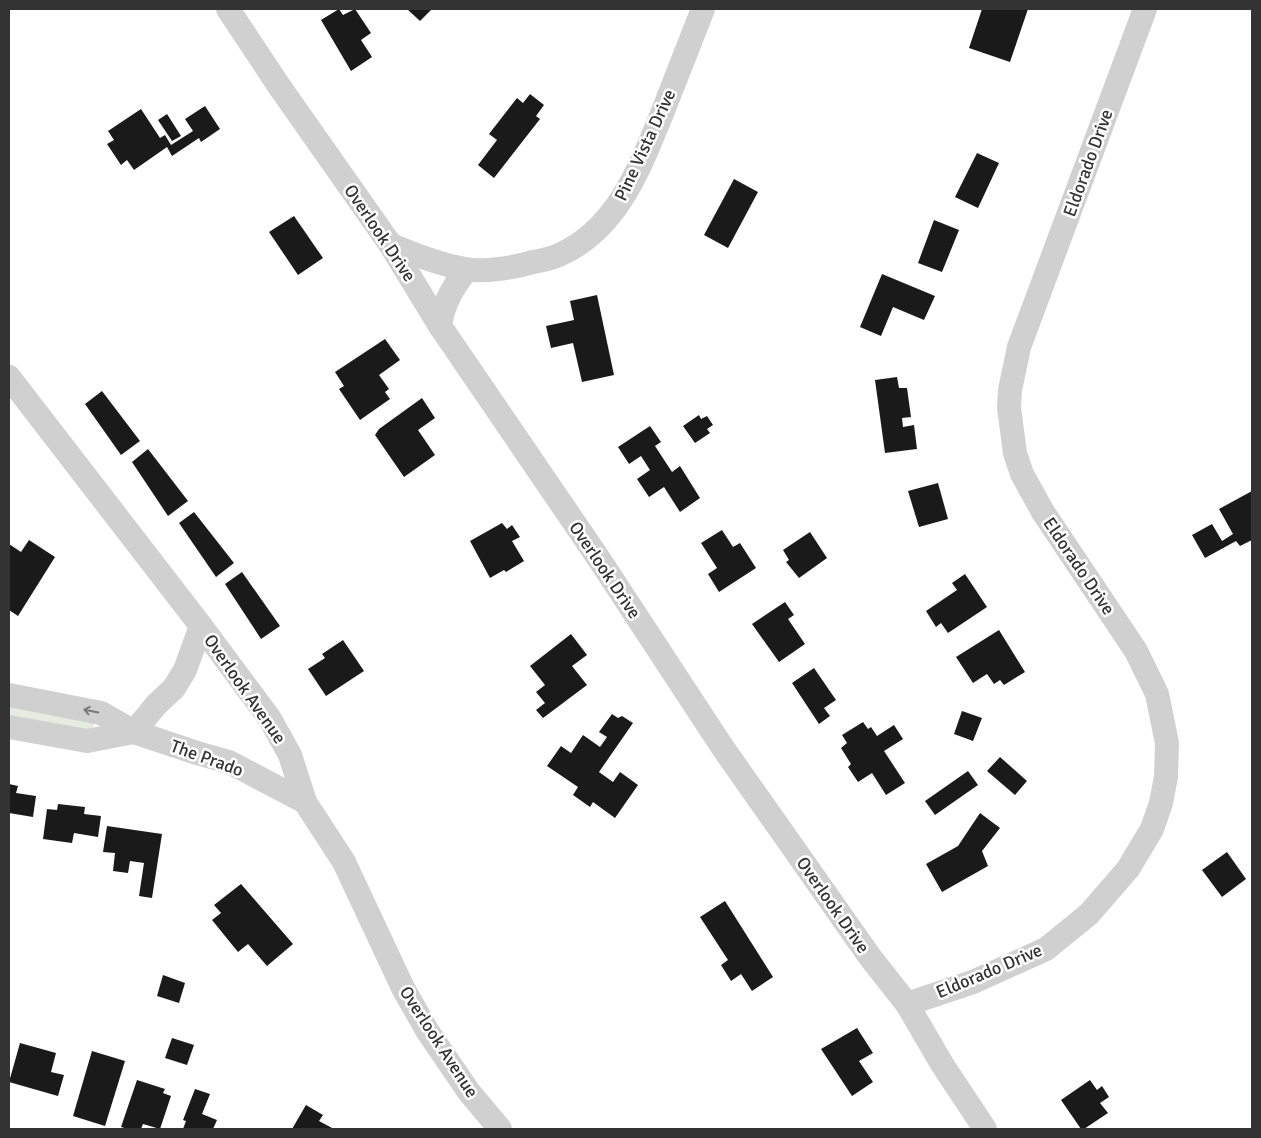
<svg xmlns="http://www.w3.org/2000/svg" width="1261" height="1138" font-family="Signika,sans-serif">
  <rect width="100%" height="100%" fill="#fff"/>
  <!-- green -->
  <path fill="#e6ecdf" d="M9 700 96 716 92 733 9 717Z"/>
  <!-- building -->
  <g fill="#1a1a1a">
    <path d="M339 9 343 15 355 9 371 33 361 40 372 57 351 71 321 20Z"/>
    <path d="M407 9H432L420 21Z"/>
    <path d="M982 9H1028L1010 62 969 48Z"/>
    <path d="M530 94 544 105 536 116 540 119 494 178 478 165 497 140 489 134 517 98 523 103Z"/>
    <path d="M205 106 220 129 201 142 199 138 172 156 167 147 134 170 127 160 121 165 107 144 114 140 108 131 141 109 160 138 165 135 171 145 193 131 185 119Z"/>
    <path d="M167 114 181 136 172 141 158 120Z"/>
    <path d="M977 153 999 163 978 208 955 197Z"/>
    <path d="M734 179 758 192 728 248 704 235Z"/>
    <path d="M294 216 323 258 298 275 269 232Z"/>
    <path d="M934 220 959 230 942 272 918 263Z"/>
    <path d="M882 274 935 296 924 320 893 307 881 336 860 327Z"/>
    <path d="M597 295 614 375 582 382 573 343 551 348 546 326 574 320 570 301Z"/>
    <path d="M385 339 400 360 379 375 389 389 385 392 390 399 360 420 339 389 344 386 335 372Z"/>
    <path d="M897 377 899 388H907L911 417 902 418 903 427 914 425 917 449 885 453 875 380Z"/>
    <path d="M102 391 140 441 121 455 85 404Z"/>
    <path d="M422 398 435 418 418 430 435 455 404 477 375 435 379 429Z"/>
    <path d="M699 415 701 419 707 416 713 425 707 429 710 433 695 443 683 426Z"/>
    <path d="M650 426 661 442 655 446 672 472 680 466 700 498 680 512 664 487 649 497 637 479 650 470 641 456 629 464 618 447Z"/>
    <path d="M148 449 188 501 168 516 132 462Z"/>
    <path d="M938 483 948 519 919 527 908 491Z"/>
    <path d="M1252 491V540L1240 546 1236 541 1205 558 1192 535 1212 524 1222 541 1233 534 1219 509Z"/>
    <path d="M194 512 234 563 216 577 179 523Z"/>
    <path d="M502 523 507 529 512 525 520 537 512 541 524 561 506 572 504 570 490 578 470 541Z"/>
    <path d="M722 530 733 547 740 543 756 568 719 592 708 574 717 568 701 543Z"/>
    <path d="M810 532 827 558 799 578 786 562 789 560 783 550Z"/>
    <path d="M29 540 55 557 18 616 9 610V544L21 552Z"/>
    <path d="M242 572 280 626 261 639 225 584Z"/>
    <path d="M965 574 987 607 948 633 941 623 936 627 926 611 957 590 952 583Z"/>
    <path d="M785 602 794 615 788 619 805 644 779 662 752 624Z"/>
    <path d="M999 630 1025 672 1004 685 1000 680 994 684 987 674 973 683 956 657Z"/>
    <path d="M571 634 587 655 572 666 587 685 543 718 536 710 545 703 536 692 545 685 530 666Z"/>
    <path d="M343 640 364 671 326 696 308 669 325 658 322 654Z"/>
    <path d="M814 668 836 700 824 708 830 716 819 724 792 683Z"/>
    <path d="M962 711 982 718 973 741 954 734Z"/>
    <path d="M612 714 618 718 622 716 633 723 599 772 613 782 620 772 638 785 615 818 593 802 590 807 573 795 578 787 547 766 561 746 571 753 583 735 600 747 607 737 599 732Z"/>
    <path d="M863 722 868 729 871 727 877 736 894 725 903 739 884 751 905 783 886 795 872 773 858 782 848 767 851 764 841 748 847 743 842 735Z"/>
    <path d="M1000 757 1027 781 1015 795 987 771Z"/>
    <path d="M968 771 978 785 935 815 925 801Z"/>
    <path d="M9 784 18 786 16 793 36 796 33 817 9 813Z"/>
    <path d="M58 804 85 807 84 814 101 816 98 837 74 833 72 843 43 839 47 809 57 810Z"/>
    <path d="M980 813 1000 828 982 851 988 866 942 892 926 864 958 846Z"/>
    <path d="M107 826 162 834 152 898 139 896 144 863 130 861 128 873 113 871 115 853 103 852Z"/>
    <path d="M1227 852 1246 879 1222 897 1202 870Z"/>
    <path d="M241 884 293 944 267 966 248 944 238 952 212 920 221 913 214 905Z"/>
    <path d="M725 901 773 977 752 991 741 974 731 981 721 965 728 960 700 917Z"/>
    <path d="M163 975 185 983 179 1003 157 996Z"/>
    <path d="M857 1028 873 1053 859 1061 873 1082 852 1096 821 1049Z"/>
    <path d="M172 1038 194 1045 187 1065 165 1058Z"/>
    <path d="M20 1043 56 1053 51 1072 64 1075 58 1096 9 1082Z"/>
    <path d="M92 1051 125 1061 105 1126 73 1116Z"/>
    <path d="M137 1080 165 1089 163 1093 171 1096 160 1129 143 1124 141 1129H128L121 1127Z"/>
    <path d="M1090 1080 1097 1090 1102 1086 1109 1097 1100 1103 1108 1113 1084 1129H1081L1061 1100Z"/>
    <path d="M195 1089 210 1094 202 1114 217 1120 213 1129H183L186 1121 183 1120Z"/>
    <path d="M306 1105 323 1115 319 1121 334 1129H292Z"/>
  </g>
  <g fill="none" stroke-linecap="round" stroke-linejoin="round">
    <!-- street -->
    <g stroke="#d0d0d0" stroke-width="24">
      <path d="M228 9 279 86 390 244 440 326 599 559 723 748 870 957 907 1004 942 1064 985 1129"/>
      <path d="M390 244C411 254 443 265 465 269 482 273 517 267 533 262 542 260 551 259 559 255 618 229 640 167 663 111 676 77 690 43 703 9"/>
      <path d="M440 326C443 304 452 287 467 270"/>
      <path d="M9 377 201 626 270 719 290 755 305 802 344 862 403 988 428 1032 469 1092 500 1129"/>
      <path d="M9 695 101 713 134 732 197 753 229 762 305 802"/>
      <path d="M9 727 87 741 134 732 156 705 174 688 185 670 201 626"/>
      <path d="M907 1004 973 982 1046 949 1089 914 1128 869 1152 829 1161 803 1166 777 1167 743 1157 694 1136 651 1043 512 1022 474 1015 453 1009 408 1010 390 1019 347 1145 9"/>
    </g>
  </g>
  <!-- one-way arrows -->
  <defs><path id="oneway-shaft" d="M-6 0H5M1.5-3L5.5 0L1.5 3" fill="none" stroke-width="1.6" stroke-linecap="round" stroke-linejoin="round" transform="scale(1.25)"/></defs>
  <use stroke="#7a7a7a" href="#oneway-shaft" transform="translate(91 711) rotate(-169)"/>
  <g text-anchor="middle" stroke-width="5" stroke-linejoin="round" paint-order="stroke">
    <!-- street labels -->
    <g font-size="18" fill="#333" stroke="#fff">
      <text transform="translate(645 145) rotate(-65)" y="6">Pine Vista Drive</text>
      <text transform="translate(1088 163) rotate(-70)" y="6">Eldorado Drive</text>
      <text transform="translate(380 233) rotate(56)" y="6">Overlook Drive</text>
      <text transform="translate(1079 566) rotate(56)" y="6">Eldorado Drive</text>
      <text transform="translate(605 570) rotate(56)" y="6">Overlook Drive</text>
      <text transform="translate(245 689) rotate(55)" y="6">Overlook Avenue</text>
      <text transform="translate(207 758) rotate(20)" y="6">The Prado</text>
      <text transform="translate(833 905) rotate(55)" y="6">Overlook Drive</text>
      <text transform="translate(989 971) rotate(-23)" y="6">Eldorado Drive</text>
      <text transform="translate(439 1042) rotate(57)" y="6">Overlook Avenue</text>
    </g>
  </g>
  <!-- border -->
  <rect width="1261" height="1138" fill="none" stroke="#333333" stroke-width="20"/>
</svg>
